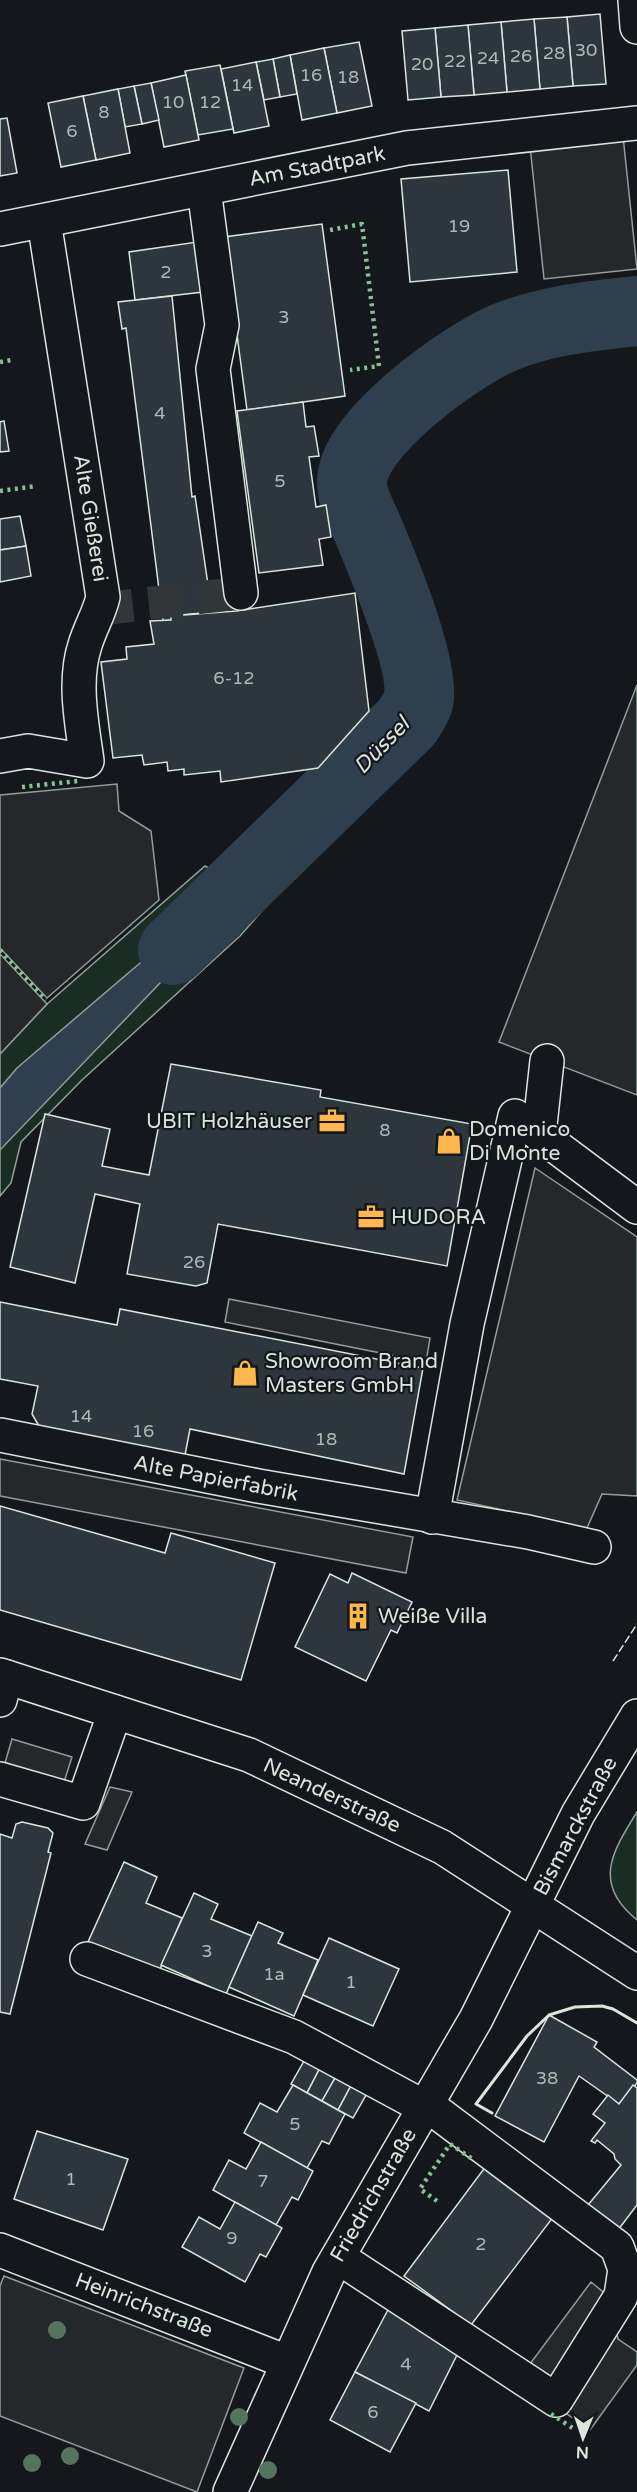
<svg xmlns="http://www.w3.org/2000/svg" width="637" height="2492" font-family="'Varela Round',sans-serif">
  <rect width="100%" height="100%" fill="#14181c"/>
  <!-- green -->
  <g fill="#1a2d24" stroke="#939e99" stroke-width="1.5">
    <path d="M205 866 269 903 240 936 82 1080 21 1142 11 1183 0 1196V1054L47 1004Z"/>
    <path d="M637 1812V1920C592 1884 612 1852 637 1812Z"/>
  </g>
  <!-- parking -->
  <g fill="#24282b" stroke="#939e99" stroke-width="1.5">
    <path d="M623 136 637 269 544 279 530 146Z"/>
    <path d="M637 685V1095L499 1042Z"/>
    <path d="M117 784 119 811 151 831 159 900 47 998 0 948V795Z"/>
    <path d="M0 954 47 1004 0 1054Z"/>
    <path d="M535 1168 637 1237V1496L602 1494 587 1528 457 1500Z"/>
    <path d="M229 1299 430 1338 426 1362 225 1322Z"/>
    <path d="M0 1459 413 1537 406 1573 0 1496Z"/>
    <path d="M12 1739 72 1757 64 1782 5 1763Z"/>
    <path d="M110 1787 132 1792 107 1850 85 1844Z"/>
    <path d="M4 2276 244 2368 197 2492 0 2416V2286Z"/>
    <path d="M591 2282 624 2309 616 2329 618 2339 637 2352V2365L590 2430 518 2380Z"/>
  </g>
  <!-- water -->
  <path fill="#2f3f4d" stroke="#939e99" stroke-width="1.5" d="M231 872 251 888 0 1150V1088L17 1068 140 963Z"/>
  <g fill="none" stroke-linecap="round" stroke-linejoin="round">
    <!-- river -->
    <path stroke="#2f3f4d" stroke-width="70" d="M173 950 407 722C411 715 418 706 419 698 423 662 384 568 369 532 363 517 351 498 352 481 354 432 461 356 503 338 546 320 591 316 637 311"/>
  </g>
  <!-- building -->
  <g fill="#2c363c" stroke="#d8e6dc" stroke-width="1.5">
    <path d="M600 14 606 84 573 86 567 17Z"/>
    <path d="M567 17 573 86 540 89 534 19Z"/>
    <path d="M534 19 540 89 507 92 501 22Z"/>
    <path d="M501 22 507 92 474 95 468 25Z"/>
    <path d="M468 25 474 95 441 97 435 28Z"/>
    <path d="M435 28 441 97 408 100 402 31Z"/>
    <path d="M359 42 372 106 337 113 324 48Z"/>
    <path d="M324 48 337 113 302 120 290 55Z"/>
    <path d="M290 55 297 94 280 97 273 59Z"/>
    <path d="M273 59 280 97 264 100 256 62Z"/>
    <path d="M256 62 269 126 234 133 221 69Z"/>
    <path d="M220 65 233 129 198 135 185 71Z"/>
    <path d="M186 75 199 140 164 147 151 83Z"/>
    <path d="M151 83 159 120 142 124 134 86Z"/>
    <path d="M134 86 142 124 125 127 118 89Z"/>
    <path d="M118 89 130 153 96 160 83 96Z"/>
    <path d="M83 96 96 160 61 167 48 103Z"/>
    <path d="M7 118 17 173 0 176V119Z"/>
    <path d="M508 170 517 272 410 282 401 179Z"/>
    <path d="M322 224 345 396 247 410 224 237Z"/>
    <path d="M197 242 203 292 135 300 129 252Z"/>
    <path d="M172 296 192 497 195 496 212 612 171 616V620L163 621 126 328 122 329 118 302Z"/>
    <path d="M303 402 306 427 314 426 319 456 309 457 316 507 326 505 331 537 319 539 323 565 259 573 237 411Z"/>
    <path d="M4 421 9 451 0 452V422Z"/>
    <path d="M20 516 26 546 0 550V519Z"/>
    <path d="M26 546 31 576 0 582V550Z"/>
    <path d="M355 593 369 711 318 768 221 782 220 771 184 775V769L168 771 167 762 144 765 142 755 113 758 101 662 127 659 126 647 154 644 150 621 171 620V616L236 611Z"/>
    <path d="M171 1064 321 1090 320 1097 472 1124 447 1266 218 1224 207 1283 196 1286 127 1274 140 1204 95 1194 75 1283 10 1267 45 1114 110 1129 102 1166 149 1175Z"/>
    <path d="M0 1302 117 1325 120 1309 423 1368 404 1474 190 1429 185 1455 39 1426 32 1414 38 1386 0 1379Z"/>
    <path d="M0 1506 165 1553 171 1533 275 1563 241 1680 0 1610Z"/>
    <path d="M352 1573 412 1602 397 1633 391 1630 366 1681 295 1647 330 1574 348 1583Z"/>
    <path d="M22 1822 48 1828 53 1833 48 1852 51 1853 10 2014 0 2012V1834L12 1838 16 1824Z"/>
    <path d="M124 1862 157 1877 146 1903 182 1918 158 1974 88 1942Z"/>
    <path d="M194 1893 218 1904 211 1919 252 1936 226 1994 161 1965Z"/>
    <path d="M258 1922 283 1933 278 1943 318 1960 294 2016 229 1987Z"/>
    <path d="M329 1938 399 1969 373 2026 303 1995Z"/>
    <path d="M549 2015 597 2042 594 2047 637 2080V2083L619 2104 579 2076 544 2142 495 2116Z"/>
    <path d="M308 2054 323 2062 307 2093 291 2084Z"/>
    <path d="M323 2062 339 2071 322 2101 307 2093Z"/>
    <path d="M339 2071 354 2080 338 2110 322 2101Z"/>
    <path d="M354 2080 370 2088 353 2118 338 2110Z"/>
    <path d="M293 2085 345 2114 329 2144 322 2141 307 2168 244 2133 260 2103 277 2112Z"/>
    <path d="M633 2085 637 2088V2205L615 2234 583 2211 621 2165 615 2159 614 2154 597 2140 595 2143 591 2141 605 2123 593 2114 608 2095 619 2104Z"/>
    <path d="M37 2131 128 2159 103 2230 14 2199Z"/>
    <path d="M261 2142 313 2171 298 2200 292 2197 276 2225 213 2190 229 2160 246 2169Z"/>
    <path d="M489 2162 557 2212 471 2325 404 2276Z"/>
    <path d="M235 2202 282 2228 266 2257 260 2254 245 2282 182 2247 199 2217 220 2229Z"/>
    <path d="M390 2306 457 2355 429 2411 355 2372Z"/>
    <path d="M355 2372 416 2403 390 2452 330 2420Z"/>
  </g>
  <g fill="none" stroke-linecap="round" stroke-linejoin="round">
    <!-- minor-tunnel -->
    <path stroke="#313739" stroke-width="33" stroke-dasharray="33 16" stroke-linecap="butt" d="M100 609 241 593"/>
    <!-- minor casing -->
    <g stroke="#d8e6dc" stroke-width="36">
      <g id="minor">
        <path d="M635 0 637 27"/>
        <path d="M204 189 222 325 213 369 241 593"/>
        <path d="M0 229 407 148 637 123"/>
        <path d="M0 756 28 751 87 761C82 724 73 681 85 645 90 628 99 614 103 597L44 221"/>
        <path d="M539 1134 547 1061"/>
        <path d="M0 1435 258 1486 528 1532 594 1547"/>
        <path d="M432 1517 467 1324 515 1116 637 1207"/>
        <path d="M0 1700 6 1677"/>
        <path d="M0 1779 83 1803 115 1712"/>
        <path d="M87 1959 294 2037 424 2107"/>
        <path d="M0 2250 287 2362"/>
        <path d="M338 2257 556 2400 621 2296 625 2269 617 2247 426 2104"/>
        <path d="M230 2492 329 2272 476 2019 578 1814 637 1716"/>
      </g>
    </g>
    <!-- major casing -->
    <g stroke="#d8e6dc" stroke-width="36">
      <path id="major" d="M0 1675 249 1755 442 1847 637 1973"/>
    </g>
    <!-- minor -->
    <use href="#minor" stroke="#14181c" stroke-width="33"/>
    <!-- major -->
    <use href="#major" stroke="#14181c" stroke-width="33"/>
    <!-- hedge -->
    <g stroke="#8ac095" stroke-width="4.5" stroke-dasharray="3 4.5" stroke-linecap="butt">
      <path d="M330 230 362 224 379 366 350 370"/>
      <path d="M0 362 12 360"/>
      <path d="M0 491 36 486"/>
      <path d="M22 787 78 781"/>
      <path d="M0 950 46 1000"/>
      <path d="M437 2201 420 2189 450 2144 474 2160"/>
      <path d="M551 2414 574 2429"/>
    </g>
    <!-- fence -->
    <path stroke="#d8e6dc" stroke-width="1.5" stroke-dasharray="8 3" stroke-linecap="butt" d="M613 1661 637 1624"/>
    <!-- wall -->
    <path stroke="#d8e6dc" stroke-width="3" d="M492 2113 476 2104 527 2036 549 2015 575 2007 602 2006 613 2009 637 2023"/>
  </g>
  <!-- trees -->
  <g fill="#55745f">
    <circle cx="57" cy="2330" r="9"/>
    <circle cx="239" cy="2417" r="9"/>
    <circle cx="70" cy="2456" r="9"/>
    <circle cx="32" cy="2463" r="9"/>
    <circle cx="268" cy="2470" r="9"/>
  </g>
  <!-- icons -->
  <defs>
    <g id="office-bare" transform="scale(2.07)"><path d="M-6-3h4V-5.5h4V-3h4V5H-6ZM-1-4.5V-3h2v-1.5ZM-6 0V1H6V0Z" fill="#ffb74d" stroke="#14181c" stroke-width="2.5" paint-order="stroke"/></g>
    <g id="shop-bare" transform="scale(2.07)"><path d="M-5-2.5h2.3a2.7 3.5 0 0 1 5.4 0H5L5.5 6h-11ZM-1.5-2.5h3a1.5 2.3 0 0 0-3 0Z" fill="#ffb74d" stroke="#14181c" stroke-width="2.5" paint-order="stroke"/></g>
    <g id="building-bare" transform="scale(2.07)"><path d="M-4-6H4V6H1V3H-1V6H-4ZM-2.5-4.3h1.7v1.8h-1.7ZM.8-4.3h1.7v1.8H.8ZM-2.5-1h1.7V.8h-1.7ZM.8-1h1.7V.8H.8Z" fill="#ffb74d" stroke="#14181c" stroke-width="2.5" paint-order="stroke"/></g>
  </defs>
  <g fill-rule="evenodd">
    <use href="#office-bare" x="332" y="1121"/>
    <use href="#shop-bare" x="449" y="1141"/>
    <use href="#office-bare" x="371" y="1217"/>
    <use href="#shop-bare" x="245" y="1373"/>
    <use href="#building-bare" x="358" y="1616"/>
  </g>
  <g text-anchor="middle" stroke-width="4.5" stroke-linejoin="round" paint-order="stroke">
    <!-- number labels -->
    <g font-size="18" fill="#adbab4">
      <text x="586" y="56">30</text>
      <text x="554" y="59">28</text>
      <text x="521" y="62">26</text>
      <text x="488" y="64">24</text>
      <text x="455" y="67">22</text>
      <text x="422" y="70">20</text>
      <text x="311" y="81">16</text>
      <text x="348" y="83">18</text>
      <text x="242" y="91">14</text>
      <text x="173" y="108">10</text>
      <text x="210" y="108">12</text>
      <text x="104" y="118">8</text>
      <text x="72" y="137">6</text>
      <text x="459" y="232">19</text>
      <text x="166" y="278">2</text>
      <text x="284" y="323">3</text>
      <text x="160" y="419">4</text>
      <text x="280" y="487">5</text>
      <text x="234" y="684">6-12</text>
      <text x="385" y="1136">8</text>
      <text x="194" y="1268">26</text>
      <text x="81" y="1422">14</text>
      <text x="143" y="1437">16</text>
      <text x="326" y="1445">18</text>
      <text x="207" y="1957">3</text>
      <text x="274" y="1980">1a</text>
      <text x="351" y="1988">1</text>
      <text x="547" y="2084">38</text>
      <text x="295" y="2130">5</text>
      <text x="71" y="2185">1</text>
      <text x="263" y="2187">7</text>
      <text x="232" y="2244">9</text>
      <text x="481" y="2250">2</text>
      <text x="406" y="2370">4</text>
      <text x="373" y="2418">6</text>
    </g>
    <!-- street labels -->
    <g font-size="21" fill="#d8e6dc" stroke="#14181c">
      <text transform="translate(317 166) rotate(-11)" y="7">Am Stadtpark</text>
      <text transform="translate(91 518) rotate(81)" y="7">Alte Gießerei</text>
      <text transform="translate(216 1478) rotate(11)" y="7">Alte Papierfabrik</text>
      <text transform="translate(332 1795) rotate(25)" y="7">Neanderstraße</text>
      <text transform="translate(575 1826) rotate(-62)" y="7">Bismarckstraße</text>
      <text transform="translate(373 2195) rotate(-60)" y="7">Friedrichstraße</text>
      <text transform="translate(144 2305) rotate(21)" y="7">Heinrichstraße</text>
    </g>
    <!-- poi labels -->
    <g font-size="21" fill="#d8e6dc" stroke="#14181c" text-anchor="start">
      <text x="312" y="1128" text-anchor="end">UBIT Holzhäuser</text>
      <text x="469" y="1136">Domenico<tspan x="469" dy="24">Di Monte</tspan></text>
      <text x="391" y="1224">HUDORA</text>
      <text x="265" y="1368">Showroom Brand<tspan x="265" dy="24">Masters GmbH</tspan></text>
      <text x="378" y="1623">Weiße Villa</text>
    </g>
    <!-- water labels -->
    <g font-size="22" font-style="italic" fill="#d8e6dc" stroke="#14181c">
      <text transform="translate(381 745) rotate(-46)" y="8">Düssel</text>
    </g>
  </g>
  <!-- north arrow -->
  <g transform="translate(583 2438) rotate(182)" stroke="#14181c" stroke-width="4.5" paint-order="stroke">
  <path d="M0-4.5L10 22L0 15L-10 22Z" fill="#d8e6dc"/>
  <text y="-9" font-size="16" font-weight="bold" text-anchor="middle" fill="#d8e6dc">N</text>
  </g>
</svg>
